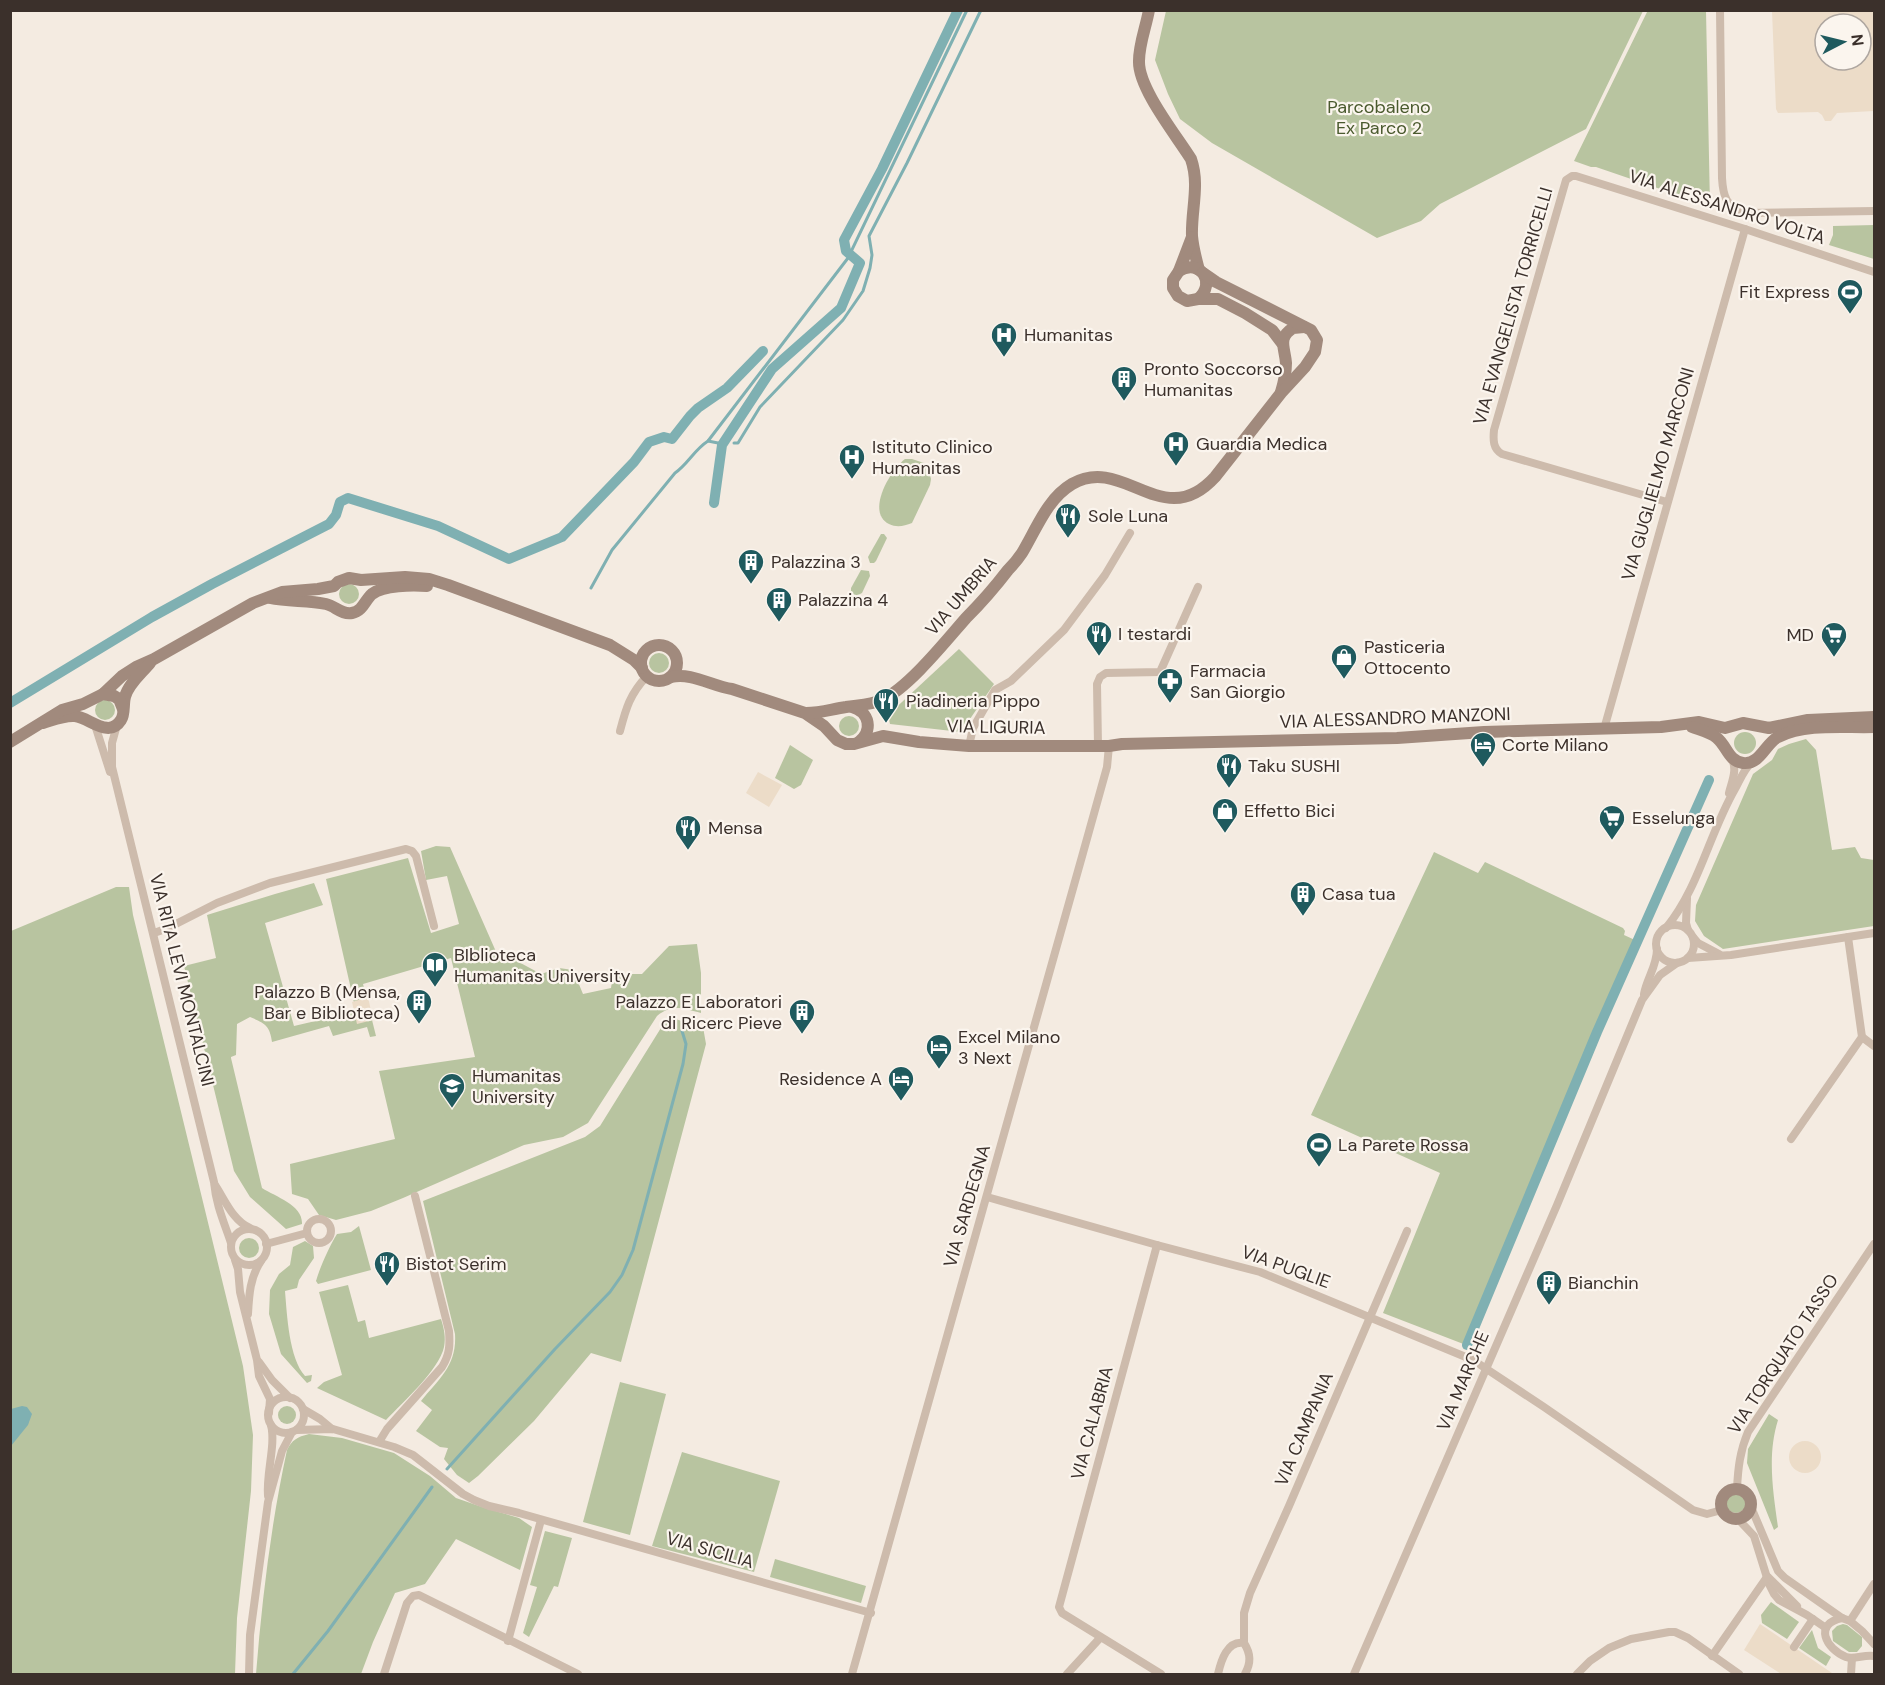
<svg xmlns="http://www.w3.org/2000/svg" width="1885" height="1685" font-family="'DM Sans',sans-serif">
  <rect width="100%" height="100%" fill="#f4ebe1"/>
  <!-- green -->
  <g fill="#b8c4a0">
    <path d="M1648 10 1706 11 1710 206 1596 167H1591L1574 161Z"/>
    <path d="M1166 11V10L1643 11 1586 129 1440 204 1421 221 1377 238 1212 143 1180 119 1168 94 1155 60Z"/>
    <path d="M1874 225V259L1829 245 1833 235V226Z"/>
    <path d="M905 459H912L927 464 931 479 930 485 912 523C904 526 897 528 889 524 865 512 891 469 905 459Z"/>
    <path d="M881 534H884L887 538 876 561 874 563H870L868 557Z"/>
    <path d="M861 570 869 571 870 576 862 593 856 596 851 592V588Z"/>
    <circle cx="349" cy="594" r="10"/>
    <path d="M959 649 994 684 961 732 890 724 888 715Z"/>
    <circle cx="659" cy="663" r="10"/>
    <circle cx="105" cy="710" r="10"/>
    <circle cx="849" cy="726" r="10"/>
    <circle cx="1745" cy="743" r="11"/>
    <path d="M1806 739 1816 750 1832 850 1855 847 1861 858 1874 860V926L1723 949 1704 936 1695 921 1696 905 1753 774 1772 760 1778 749 1789 744Z"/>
    <path d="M790 745 813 760 801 785 794 789 775 778Z"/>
    <path d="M436 846 450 847 501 963 515 960 541 974 559 968 573 970 583 994 611 988 613 974H642L669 946 697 944 701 973V1013C684 1009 673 1003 657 1016L588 1123 563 1137 524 1145 403 1198 371 1211 336 1220 319 1215 308 1199 292 1194 290 1164 395 1139 379 1071 475 1057 451 958 363 984 376 1036 370 1037 367 1027 333 1036 329 1026 272 1042C270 1025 264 1023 250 1017L237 1024 236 1055 231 1057V1058L262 1188C276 1197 303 1205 302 1224L286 1229 250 1197 234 1171 184 966 216 958 207 915 275 894 314 883 323 905 265 923 294 1026 350 1013 355 1007 326 879 408 858 431 933 459 924 447 876 426 880 421 851Z"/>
    <path d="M1434 852 1478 873 1485 862 1623 928 1625 931 1624 935 1635 940 1466 1345 1383 1313 1440 1173 1311 1115Z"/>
    <path d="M116 887H129L133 915 243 1366 253 1435 251 1491 237 1618 235 1674H11V931Z"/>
    <path d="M675 1019 703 1027 706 1044 621 1362 591 1353 534 1421 478 1476 469 1483 457 1475 444 1459 448 1448 440 1447 416 1431 432 1410 421 1401C440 1378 457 1365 455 1334L423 1201 585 1137 600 1126 664 1023Z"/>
    <path d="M359 1226 371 1270 318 1284 316 1281C320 1267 329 1247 337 1234L351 1232Z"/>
    <circle cx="249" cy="1248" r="10"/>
    <path d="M305 1241 313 1246 314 1258 299 1280 297 1288 285 1291C287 1315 289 1358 305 1376L312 1375 311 1381 307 1383 281 1354 269 1314 270 1290 279 1274 290 1265 293 1247Z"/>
    <path d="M348 1285 358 1322 365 1320 369 1338 441 1319C444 1328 446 1338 444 1347 439 1370 403 1402 386 1420L317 1388 324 1382 342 1375 319 1292Z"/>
    <path d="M620 1382 666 1394 630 1535 583 1522Z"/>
    <circle cx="287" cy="1415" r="9"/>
    <path d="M1769 1414 1778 1420C1767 1455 1773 1492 1778 1527L1774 1530 1747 1463 1748 1449Z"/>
    <path d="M309 1434 342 1438 394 1453 430 1476 456 1498 482 1507 519 1518 532 1527 520 1570 456 1539 425 1584 395 1593 373 1642 361 1674H256C262 1599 271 1524 287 1450 292 1440 297 1437 309 1434Z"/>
    <path d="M682 1452 780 1481 754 1572 652 1546Z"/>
    <circle cx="1736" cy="1503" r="10"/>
    <path d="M545 1531 572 1538 558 1587 554 1586 529 1637 523 1633 537 1587 530 1585Z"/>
    <path d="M775 1559 866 1586 861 1603 770 1577Z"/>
    <path d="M1771 1602 1799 1622 1787 1639 1762 1623 1761 1615Z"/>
    <path d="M1843 1624 1847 1625 1862 1637V1646L1857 1652H1849L1833 1641 1832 1631 1837 1626Z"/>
    <path d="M1812 1630 1818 1648 1831 1657 1826 1666 1799 1648Z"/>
  </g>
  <!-- plaza -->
  <g fill="#ecdcc8" fill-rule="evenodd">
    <path d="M1772 11H1874V111L1837 113 1831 121H1825L1822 115 1818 112 1778 113 1776 109ZM1825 24H1861V60H1825Z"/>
    <path d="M758 772 782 785 769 807 746 793Z"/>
    <path d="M368 997 373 1020 357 1024 352 1002Z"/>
    <circle cx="1805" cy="1457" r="16"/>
    <path d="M1760 1624 1832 1673 1831 1674H1781L1744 1650Z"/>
  </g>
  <!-- water -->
  <path fill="#7fb0b2" d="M22 1406 27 1407 32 1414 28 1425 11 1446V1409Z"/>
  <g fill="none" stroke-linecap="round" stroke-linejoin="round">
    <!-- stream -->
    <g stroke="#7fb0b2" stroke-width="3">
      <path d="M708 441 718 443"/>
      <path d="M734 443H738L760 407 843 320 863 291 870 268 872 255 869 236 907 163 981 10"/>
      <path d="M591 588 612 550 675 473C688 464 694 450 708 441L848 258 967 10"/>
      <path d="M447 1469 555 1349 610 1292 622 1275 633 1250 683 1064 686 1044 682 1031"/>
      <path d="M293 1674 328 1631 432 1487"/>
    </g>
    <!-- canal -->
    <g stroke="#7fb0b2" stroke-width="10">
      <path d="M714 503 722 445 772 369 841 308 860 263 846 251 844 240 882 169 958 10"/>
      <path d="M10 703 152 617 212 584 329 524 336 515 340 502 348 498 438 526 509 559 562 537 634 462 649 442 664 437 672 439 690 416 698 408 727 388 763 351"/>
      <path d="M1467 1345 1597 1032 1709 780"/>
    </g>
    <!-- street -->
    <g stroke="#cdbbac" stroke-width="8">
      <path d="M1720 10 1722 178C1723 196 1726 207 1745 213L1874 211"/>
      <path d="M1667 502 1502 454C1493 449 1493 440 1494 430L1566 180 1572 176H1576L1745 229 1874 272"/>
      <path d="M95 725 110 772"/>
      <path d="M117 725 112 743V767L214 1182C216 1205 224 1222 231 1243"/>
      <path d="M1604 729 1745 229"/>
      <path d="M620 731C626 708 630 694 647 676"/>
      <path d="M969 746 973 728 995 690 1011 681 1064 630 1105 575 1130 533"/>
      <path d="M1098 746 1097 684 1100 677 1106 673 1160 672 1198 587"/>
      <path d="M1729 793C1732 781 1738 769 1731 757"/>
      <path d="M1687 898 1686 923 1688 930"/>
      <circle cx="1675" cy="944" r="19"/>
      <path d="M1666 928C1699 888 1709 834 1735 789 1740 780 1744 769 1752 762"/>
      <path d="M154 933 168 928 217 903 270 883 406 849 412 851 416 856 434 926"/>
      <path d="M1693 937 1698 943 1719 954"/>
      <path d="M1688 958 1731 955 1874 933"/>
      <path d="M1644 994C1647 978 1657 966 1657 949"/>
      <path d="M1862 1037 1874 1046"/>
      <path d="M1791 1139 1862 1037 1848 937"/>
      <path d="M215 1185C225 1200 233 1221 250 1228"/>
      <path d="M987 1197 1157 1245 1260 1272 1473 1360 1544 1407 1693 1510 1707 1514 1722 1510"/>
      <circle cx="319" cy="1231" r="12"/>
      <circle cx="249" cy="1247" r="18"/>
      <path d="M266 1244 307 1233"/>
      <path d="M1157 1245 1059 1607 1062 1613 1161 1674"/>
      <path d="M235 1260 238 1269 240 1292 257 1360 259 1376 270 1399 269 1413"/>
      <path d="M248 1314C249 1295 250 1277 261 1261"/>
      <path d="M259 1362 272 1380 290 1398"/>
      <circle cx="286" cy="1415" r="18"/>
      <path d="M303 1409 320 1419 332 1429"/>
      <path d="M297 1430 333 1429 394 1447 413 1455 463 1494 474 1500 489 1506 519 1513 871 1613"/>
      <path d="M379 1442 387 1429 442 1367C450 1354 450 1345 449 1331L415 1196"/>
      <path d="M1737 1489C1738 1468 1740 1451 1748 1432L1874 1244"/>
      <path d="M268 1496C266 1473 276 1445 271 1425"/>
      <path d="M1751 1507 1778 1571 1785 1578 1842 1618 1850 1621 1862 1631 1874 1644"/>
      <path d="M1738 1519 1754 1536 1769 1584 1774 1594 1779 1600 1807 1615 1826 1628"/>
      <path d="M1768 1577 1797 1606"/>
      <path d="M1842 1618C1813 1624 1826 1649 1846 1657 1854 1660 1865 1654 1874 1656"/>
      <path d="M1850 1621 1874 1584"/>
      <path d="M508 1641 541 1520"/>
      <path d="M1244 1643V1613L1250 1593 1289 1506 1407 1231"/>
      <path d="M1794 1647 1813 1619"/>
      <path d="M1712 1656 1767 1577"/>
      <path d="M249 1674 250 1635 268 1502 282 1451 292 1432"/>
      <path d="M384 1674 407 1603 413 1596 419 1595 578 1674"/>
      <path d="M852 1674 1083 853 1107 767 1109 746"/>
      <path d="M1067 1674 1100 1638"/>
      <path d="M1218 1674C1221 1661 1227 1640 1244 1643 1251 1654 1251 1663 1245 1674"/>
      <path d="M1354 1674 1557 1205 1642 1000 1660 975 1677 963"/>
      <path d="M1577 1674 1590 1661 1609 1648 1631 1639 1669 1632H1675L1688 1638 1739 1674"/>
      <path d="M1851 1674 1852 1658"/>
    </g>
    <!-- secondary -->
    <g stroke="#a18a7d" stroke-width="12">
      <path d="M1149 10C1146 27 1139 44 1139 61 1138 88 1176 135 1191 159 1200 185 1191 210 1192 236 1193 247 1196 259 1199 270"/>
      <path d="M1192 237 1179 271 1173 280V288L1178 296 1187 301 1198 299H1218L1245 313 1272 330 1282 343"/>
      <path d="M1179 271C1200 258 1217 283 1198 299"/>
      <path d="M1281 392C1284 382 1286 373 1286 363 1285 348 1277 338 1293 328L1304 327"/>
      <path d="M270 598C288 602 308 600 326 604 335 606 342 615 352 613 363 611 365 600 372 594 383 585 413 585 427 586"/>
      <circle cx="659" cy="663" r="18"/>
      <path d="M671 677C691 672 712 686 732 689L805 713 824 726 837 740 846 744H854L883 736 919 742 969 746H1109L1122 744 1397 738 1484 732 1661 727 1699 722 1725 728 1743 723 1769 728 1808 720 1874 717"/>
      <path d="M103 694 122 676 136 667 154 659 253 603 282 592 318 589 334 586 338 582 349 578 361 580 405 577 429 579 448 585 610 645 634 660 642 668"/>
      <path d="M852 707C870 712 873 731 859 742"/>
      <path d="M806 713C821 713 832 709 846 707 858 705 870 705 882 700 909 687 945 642 966 618 981 603 995 587 1008 570 1013 565 1018 559 1022 553 1037 528 1047 499 1072 484 1124 454 1163 534 1215 477L1281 393 1305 367 1315 352 1317 340 1311 330 1216 282 1203 273"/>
      <path d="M43 723C53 720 64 715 75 716 90 718 109 739 121 720 125 714 123 704 125 697 128 684 142 673 150 663"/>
      <path d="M1692 727C1700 730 1710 732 1717 738 1727 746 1728 761 1743 763 1760 765 1765 744 1778 737 1807 723 1844 728 1874 727"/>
      <path d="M10 742 62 710 83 704 103 694 114 696 119 699 123 709"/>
      <circle cx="1736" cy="1504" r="15"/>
    </g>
  </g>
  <!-- icons -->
  <defs>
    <g id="stadium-pin" transform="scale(1.35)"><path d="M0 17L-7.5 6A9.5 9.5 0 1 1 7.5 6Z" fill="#1f5a5e" stroke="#fbf5ee"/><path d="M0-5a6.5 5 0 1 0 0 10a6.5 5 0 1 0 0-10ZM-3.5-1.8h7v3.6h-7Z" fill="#fff"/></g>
    <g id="hospital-pin" transform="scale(1.35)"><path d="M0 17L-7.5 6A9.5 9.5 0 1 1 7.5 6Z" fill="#1f5a5e" stroke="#fbf5ee"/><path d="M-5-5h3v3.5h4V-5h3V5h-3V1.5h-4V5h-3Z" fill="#fff"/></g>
    <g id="building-pin" transform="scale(1.35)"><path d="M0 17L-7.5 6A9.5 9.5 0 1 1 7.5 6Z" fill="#1f5a5e" stroke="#fbf5ee"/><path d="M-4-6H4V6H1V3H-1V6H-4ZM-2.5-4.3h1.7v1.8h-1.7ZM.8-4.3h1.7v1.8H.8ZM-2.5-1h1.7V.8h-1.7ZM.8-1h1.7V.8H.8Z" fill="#fff"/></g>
    <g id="restaurant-pin" transform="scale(1.35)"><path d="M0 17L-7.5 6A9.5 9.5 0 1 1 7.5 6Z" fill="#1f5a5e" stroke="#fbf5ee"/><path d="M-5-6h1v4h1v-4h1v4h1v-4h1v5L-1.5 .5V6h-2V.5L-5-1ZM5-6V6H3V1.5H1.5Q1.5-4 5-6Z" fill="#fff"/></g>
    <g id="supermarket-pin" transform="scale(1.35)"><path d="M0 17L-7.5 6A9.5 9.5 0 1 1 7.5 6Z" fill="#1f5a5e" stroke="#fbf5ee"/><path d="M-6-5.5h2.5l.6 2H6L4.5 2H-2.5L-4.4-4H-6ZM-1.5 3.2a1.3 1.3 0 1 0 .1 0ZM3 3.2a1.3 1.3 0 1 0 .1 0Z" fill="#fff"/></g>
    <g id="shop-pin" transform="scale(1.35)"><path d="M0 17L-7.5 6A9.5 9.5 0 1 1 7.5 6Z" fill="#1f5a5e" stroke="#fbf5ee"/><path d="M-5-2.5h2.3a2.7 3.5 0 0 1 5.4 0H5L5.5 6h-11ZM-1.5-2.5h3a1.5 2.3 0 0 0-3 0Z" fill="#fff"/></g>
    <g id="pharmacy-pin" transform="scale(1.35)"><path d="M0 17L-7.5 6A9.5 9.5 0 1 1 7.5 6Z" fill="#1f5a5e" stroke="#fbf5ee"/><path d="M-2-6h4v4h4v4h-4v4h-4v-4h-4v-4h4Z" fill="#fff"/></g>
    <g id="hotel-pin" transform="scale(1.35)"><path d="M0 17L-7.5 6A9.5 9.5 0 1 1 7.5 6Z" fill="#1f5a5e" stroke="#fbf5ee"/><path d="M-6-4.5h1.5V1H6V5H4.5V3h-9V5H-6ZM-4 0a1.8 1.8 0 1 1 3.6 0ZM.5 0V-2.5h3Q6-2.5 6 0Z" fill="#fff"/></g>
    <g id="library-pin" transform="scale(1.35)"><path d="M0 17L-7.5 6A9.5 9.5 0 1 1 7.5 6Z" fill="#1f5a5e" stroke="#fbf5ee"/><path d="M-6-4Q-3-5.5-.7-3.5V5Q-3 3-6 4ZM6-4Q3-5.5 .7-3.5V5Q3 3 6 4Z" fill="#fff"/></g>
    <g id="university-pin" transform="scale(1.35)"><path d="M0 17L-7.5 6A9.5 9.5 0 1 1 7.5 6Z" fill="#1f5a5e" stroke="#fbf5ee"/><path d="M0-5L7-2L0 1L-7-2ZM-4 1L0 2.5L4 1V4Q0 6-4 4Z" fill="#fff"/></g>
  </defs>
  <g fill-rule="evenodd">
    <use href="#stadium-pin" x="1850" y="292"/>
    <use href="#hospital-pin" x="1004" y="335"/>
    <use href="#building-pin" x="1124" y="379"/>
    <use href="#hospital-pin" x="1176" y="444"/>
    <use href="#hospital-pin" x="852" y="457"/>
    <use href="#restaurant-pin" x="1068" y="516"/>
    <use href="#building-pin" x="751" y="562"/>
    <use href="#building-pin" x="779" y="600"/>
    <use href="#restaurant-pin" x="1099" y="634"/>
    <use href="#supermarket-pin" x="1834" y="635"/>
    <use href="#shop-pin" x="1344" y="657"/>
    <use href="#pharmacy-pin" x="1170" y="681"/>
    <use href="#restaurant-pin" x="886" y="701"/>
    <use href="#hotel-pin" x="1483" y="745"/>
    <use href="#restaurant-pin" x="1229" y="766"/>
    <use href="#shop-pin" x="1225" y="811"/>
    <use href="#supermarket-pin" x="1612" y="818"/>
    <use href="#restaurant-pin" x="688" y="828"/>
    <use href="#building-pin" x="1303" y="894"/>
    <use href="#library-pin" x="435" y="965"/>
    <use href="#building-pin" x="419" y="1002"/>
    <use href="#building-pin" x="802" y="1012"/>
    <use href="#hotel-pin" x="939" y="1047"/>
    <use href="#hotel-pin" x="901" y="1079"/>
    <use href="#university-pin" x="452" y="1086"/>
    <use href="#stadium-pin" x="1319" y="1145"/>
    <use href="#restaurant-pin" x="387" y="1264"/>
    <use href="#building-pin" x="1549" y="1283"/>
  </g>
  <g text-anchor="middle" stroke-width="4.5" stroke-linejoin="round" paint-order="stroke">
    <!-- park labels -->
    <g font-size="18" fill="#4a5a2e" stroke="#fbf5ee">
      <text x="1379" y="113">Parcobaleno<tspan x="1379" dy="21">Ex Parco 2</tspan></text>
    </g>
    <!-- street labels -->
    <g font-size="18" fill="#3b302b" stroke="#fbf5ee">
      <text transform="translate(1727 207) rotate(18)" y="6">VIA ALESSANDRO VOLTA</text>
      <text transform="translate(1513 306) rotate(-74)" y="6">VIA EVANGELISTA TORRICELLI</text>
      <text transform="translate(1658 474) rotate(-74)" y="6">VIA GUGLIELMO MARCONI</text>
      <text transform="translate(961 596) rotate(-49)" y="6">VIA UMBRIA</text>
      <text transform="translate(1395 718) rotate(-2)" y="6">VIA ALESSANDRO MANZONI</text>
      <text transform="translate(996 727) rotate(1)" y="6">VIA LIGURIA</text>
      <text transform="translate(182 980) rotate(76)" y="6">VIA RITA LEVI MONTALCINI</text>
      <text transform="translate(967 1206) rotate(-74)" y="6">VIA SARDEGNA</text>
      <text transform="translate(1286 1267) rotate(20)" y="6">VIA PUGLIE</text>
      <text transform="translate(1783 1354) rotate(-57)" y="6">VIA TORQUATO TASSO</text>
      <text transform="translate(1463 1381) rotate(-67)" y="6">VIA MARCHE</text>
      <text transform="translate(1092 1423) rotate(-75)" y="6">VIA CALABRIA</text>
      <text transform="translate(1304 1429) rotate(-67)" y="6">VIA CAMPANIA</text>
      <text transform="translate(710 1550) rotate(16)" y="6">VIA SICILIA</text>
    </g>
    <!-- poi labels -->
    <g font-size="18" fill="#3b302b" stroke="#fbf5ee" text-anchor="start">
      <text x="1830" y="298" text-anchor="end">Fit Express</text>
      <text x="1024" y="341">Humanitas</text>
      <text x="1144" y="375">Pronto Soccorso<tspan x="1144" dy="21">Humanitas</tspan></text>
      <text x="1196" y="450">Guardia Medica</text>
      <text x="872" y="453">Istituto Clinico<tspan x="872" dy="21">Humanitas</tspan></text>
      <text x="1088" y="522">Sole Luna</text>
      <text x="771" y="568">Palazzina 3</text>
      <text x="798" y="606">Palazzina 4</text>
      <text x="1118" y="640">I testardi</text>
      <text x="1814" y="641" text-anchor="end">MD</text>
      <text x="1364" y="653">Pasticeria<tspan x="1364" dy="21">Ottocento</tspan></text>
      <text x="1190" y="677">Farmacia<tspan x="1190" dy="21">San Giorgio</tspan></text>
      <text x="906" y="707">Piadineria Pippo</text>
      <text x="1502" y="751">Corte Milano</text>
      <text x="1248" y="772">Taku SUSHI</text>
      <text x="1244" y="817">Effetto Bici</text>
      <text x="1632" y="824">Esselunga</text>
      <text x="708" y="834">Mensa</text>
      <text x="1322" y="900">Casa tua</text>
      <text x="454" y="961">BIblioteca<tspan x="454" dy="21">Humanitas University</tspan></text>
      <text x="400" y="998" text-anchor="end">Palazzo B (Mensa,<tspan x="400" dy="21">Bar e Biblioteca)</tspan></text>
      <text x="782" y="1008" text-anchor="end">Palazzo E Laboratori<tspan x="782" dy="21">di Ricerc Pieve</tspan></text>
      <text x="958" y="1043">Excel Milano<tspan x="958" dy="21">3 Next</tspan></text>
      <text x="472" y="1082">Humanitas<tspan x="472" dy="21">University</tspan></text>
      <text x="882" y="1085" text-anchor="end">Residence A</text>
      <text x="1338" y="1151">La Parete Rossa</text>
      <text x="406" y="1270">Bistot Serim</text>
      <text x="1568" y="1289">Bianchin</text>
    </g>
  </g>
  <!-- border -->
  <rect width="1885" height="1685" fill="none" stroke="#3b302b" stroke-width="24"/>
  <!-- north arrow -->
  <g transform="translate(1843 42) rotate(83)"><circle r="28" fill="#fbf5ee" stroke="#aea6a0" stroke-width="1.5"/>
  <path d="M0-4.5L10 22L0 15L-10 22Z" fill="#1f5a5e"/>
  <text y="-9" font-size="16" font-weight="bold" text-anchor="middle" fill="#3b302b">N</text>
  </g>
</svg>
